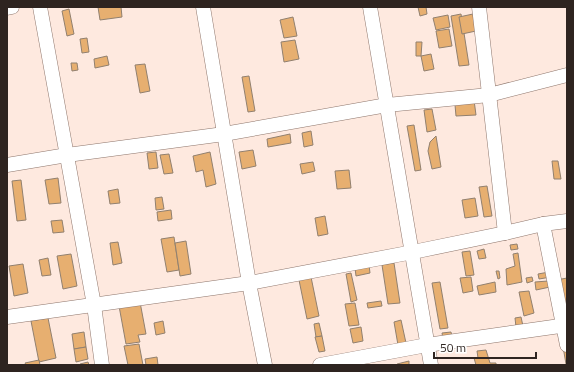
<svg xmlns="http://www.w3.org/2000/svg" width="574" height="372" font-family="'Titillium Web',sans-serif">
  <rect width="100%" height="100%" fill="#fee9df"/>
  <!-- building -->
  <g fill="#e7af70" stroke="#91806f">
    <path d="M98 7H121L122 17 100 20Z"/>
    <path d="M418 7H426L427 14 420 16Z"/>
    <path d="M69 9 74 34 67 36 62 11Z"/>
    <path d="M461 14 469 65 459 66 451 16Z"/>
    <path d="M473 14 476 31 462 34 459 17Z"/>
    <path d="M448 15 450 27 436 30 433 18Z"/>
    <path d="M293 17 297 36 284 38 280 20Z"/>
    <path d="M449 29 452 46 439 48 436 31Z"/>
    <path d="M87 38 89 52 82 53 80 39Z"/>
    <path d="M295 40 299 59 284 62 281 42Z"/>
    <path d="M416 42H422L421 56H416Z"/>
    <path d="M431 54 434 69 424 71 421 56Z"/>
    <path d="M107 56 109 65 95 68 94 59Z"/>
    <path d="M71 63H77L78 70 72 71Z"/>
    <path d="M145 64 150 91 140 93 135 65Z"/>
    <path d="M249 76 255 111 248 112 242 77Z"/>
    <path d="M474 100 476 115 456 116 455 105Z"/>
    <path d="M432 109 436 130 427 132 424 110Z"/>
    <path d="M414 125 421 170 415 171 407 126Z"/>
    <path d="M311 131 313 145 304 147 302 133Z"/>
    <path d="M290 134 291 143 268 147 267 139Z"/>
    <path d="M436 136 441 167 432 169 428 151 430 142Z"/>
    <path d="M253 150 256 166 242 169 239 152Z"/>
    <path d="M156 152 158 168 149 169 147 153Z"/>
    <path d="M210 152 216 184 206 187 203 170 196 172 193 156Z"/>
    <path d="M169 154 173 173 164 174 160 155Z"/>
    <path d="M552 161H558L561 179H554Z"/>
    <path d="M313 162 315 171 302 174 300 164Z"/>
    <path d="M349 170 351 188 337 189 335 171Z"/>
    <path d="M58 178 61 203 49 204 45 180Z"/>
    <path d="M21 180 26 220 17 221 12 181Z"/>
    <path d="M487 186 492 216 484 217 479 187Z"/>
    <path d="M118 189 120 203 110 204 108 191Z"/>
    <path d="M162 197 164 209 156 210 155 198Z"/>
    <path d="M475 198 478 216 465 218 462 200Z"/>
    <path d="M171 210 172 219 158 221 157 212Z"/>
    <path d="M325 216 328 234 318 236 315 218Z"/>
    <path d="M62 220 64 232 53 233 51 221Z"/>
    <path d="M174 237 179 270 167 272 161 239Z"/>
    <path d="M186 241 191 274 180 276 175 243Z"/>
    <path d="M118 242 122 263 113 265 110 243Z"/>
    <path d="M517 244 518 249 511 250 510 245Z"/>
    <path d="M484 249 486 258 479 259 477 251Z"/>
    <path d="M470 251 474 275 466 276 462 252Z"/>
    <path d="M518 253 522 282 507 285 506 269 515 266 513 254Z"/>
    <path d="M71 254 77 286 63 289 57 256Z"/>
    <path d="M48 258 51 275 42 276 39 260Z"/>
    <path d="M394 263 400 303 388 304 382 265Z"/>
    <path d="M23 264 28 293 14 296 9 266Z"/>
    <path d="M369 265 370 273 356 276 355 268Z"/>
    <path d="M496 271H499L500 278 498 279Z"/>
    <path d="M549 272 551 277 539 279 538 274Z"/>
    <path d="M351 273 357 300 351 302 346 274Z"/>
    <path d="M311 277 319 316 307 319 299 280Z"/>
    <path d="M471 277 473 291 463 293 460 278Z"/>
    <path d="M532 277 533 281 527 283 526 278Z"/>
    <path d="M567 278V304L556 307 551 281Z"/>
    <path d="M548 281 550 287 536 290 535 282Z"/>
    <path d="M440 282 448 328 440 329 432 283Z"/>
    <path d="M495 282 496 292 479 295 477 286Z"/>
    <path d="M529 291 534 313 524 316 519 292Z"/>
    <path d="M381 301 382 306 368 308 367 303Z"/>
    <path d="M140 302 146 334 138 335 140 342 126 344 119 306Z"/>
    <path d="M355 303 359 325 349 326 345 304Z"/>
    <path d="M521 317 523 326 516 327 515 318Z"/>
    <path d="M48 318 56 358 39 362 31 321Z"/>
    <path d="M401 320 406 343 398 345 394 322Z"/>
    <path d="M163 321 165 333 156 335 154 323Z"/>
    <path d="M319 323 322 336 316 337 314 324Z"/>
    <path d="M361 327 363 341 353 343 350 329Z"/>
    <path d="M84 332 86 347 74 349 72 334Z"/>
    <path d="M451 332 452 337 443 339 442 333Z"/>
    <path d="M567 334V364H566L561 335Z"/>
    <path d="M322 336 325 351 319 352 315 337Z"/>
    <path d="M139 344 143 365H128L124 346Z"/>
    <path d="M86 347 88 359 76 362 74 349Z"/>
    <path d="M486 350 490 363H496V365H476L474 358H478L477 351Z"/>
    <path d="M157 357 158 365H146L145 359Z"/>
    <path d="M39 360 40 365H26L25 363Z"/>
    <path d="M409 361V365H397V364Z"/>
    <path d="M88 362 89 365H80V364Z"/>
  </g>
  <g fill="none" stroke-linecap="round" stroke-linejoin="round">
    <!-- street casing -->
    <g stroke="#8e766c" stroke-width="15">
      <g id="street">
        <path d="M40 7 94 305 102 365"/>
        <path d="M203 7 249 283 265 365"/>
        <path d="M370 7 431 365"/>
        <path d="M479 7 505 233"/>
        <path d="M7 8 12 7"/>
        <path d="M7 165 67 155 224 134 387 105 489 95 567 75"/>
        <path d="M543 224 567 345"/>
        <path d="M7 317 249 283 413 252 505 233 543 224 567 221"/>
        <path d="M320 365 427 345 567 325"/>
      </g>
    </g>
    <!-- street -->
    <use href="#street" stroke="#fff" stroke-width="14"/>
  </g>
  <!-- border -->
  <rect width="574" height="372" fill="none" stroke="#2e2420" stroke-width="16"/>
  <!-- scale -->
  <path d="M434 352v6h102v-6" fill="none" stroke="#2e2420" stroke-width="2"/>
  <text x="440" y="352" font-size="12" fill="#2e2420" stroke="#ffffff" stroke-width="3" paint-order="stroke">50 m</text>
</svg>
